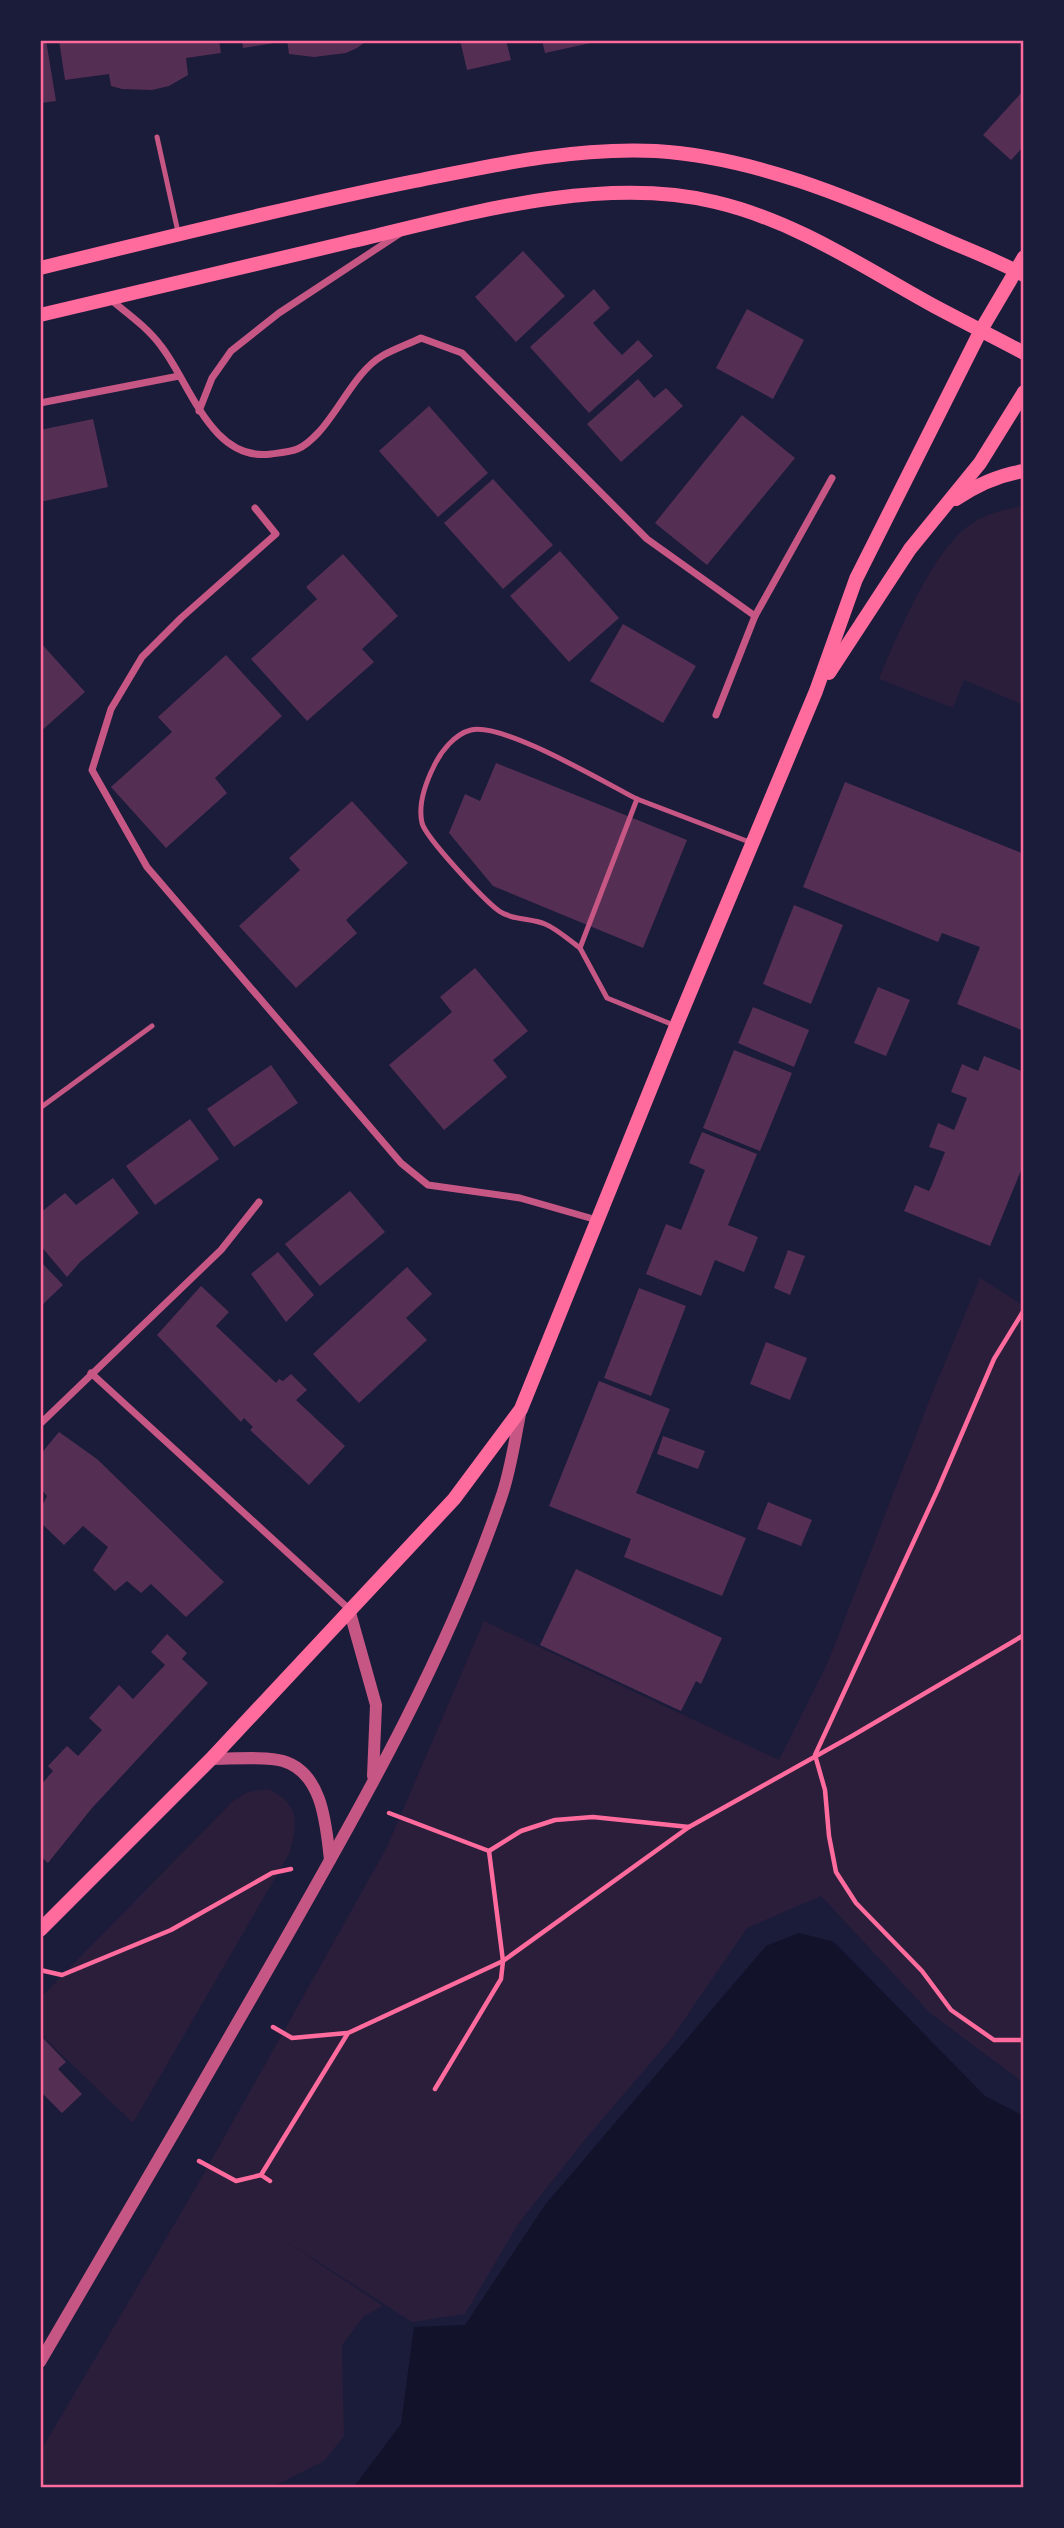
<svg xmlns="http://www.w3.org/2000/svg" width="1064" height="2528" font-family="Raleway,sans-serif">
  <rect width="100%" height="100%" fill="#1b1b3a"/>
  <!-- green -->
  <g fill="#2a1e3b">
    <path d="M1024 506V705L964 680 953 708 879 679C897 636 931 554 968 526 985 514 1004 509 1024 506Z"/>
    <path d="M980 1278 1024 1306V2083L930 2013 821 1896 747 1928 671 2039 587 2137 518 2224 465 2314 412 2322 278 2236 383 2306 364 2316 342 2345 344 2436 324 2461 270 2488H40V2452L198 2184 387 1847 484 1621 779 1760 828 1662 931 1396Z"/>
    <path d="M268 1789C301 1805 298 1823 289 1854L133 2123 40 2034V1998L233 1801 248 1792Z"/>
  </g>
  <!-- water -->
  <path fill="#12122b" d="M799 1933 834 1942 985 2096 1020 2114 1024 2113V2488H353L401 2424 414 2327 465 2325 545 2205 766 1946Z"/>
  <!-- building -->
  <g fill="#542f53">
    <path d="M40 40H46L56 101 40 103Z"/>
    <path d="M59 40H219L221 53 186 58 188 75 169 86 152 90 122 89 111 86 109 74 65 80Z"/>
    <path d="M242 40H280L281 42 243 48Z"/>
    <path d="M287 40H368L357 48 346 53 314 57 289 54Z"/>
    <path d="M460 40H506L511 60 467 70Z"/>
    <path d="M542 40H600V41L545 53Z"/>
    <path d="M1024 90V146L1011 160 983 135Z"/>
    <path d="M523 251 565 296 516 342 475 297Z"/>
    <path d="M594 289 610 308 593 323 606 338 622 355 638 340 653 356 589 413 530 347Z"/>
    <path d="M747 309 804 340 773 399 716 368Z"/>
    <path d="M638 379 654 398 666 388 683 406 621 462 587 424Z"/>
    <path d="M429 406 488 473 438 517 379 451Z"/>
    <path d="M742 415 795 458 707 565 655 523Z"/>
    <path d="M93 419 108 487 40 502V430Z"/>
    <path d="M493 479 553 545 503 589 444 523Z"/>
    <path d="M560 551 619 618 569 662 510 596Z"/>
    <path d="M343 554 398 616 362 649 374 662 307 721 251 659 317 599 306 587Z"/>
    <path d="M623 624 696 666 663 723 590 681Z"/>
    <path d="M40 642 85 692 40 732Z"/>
    <path d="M226 655 282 716 215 778 227 793 166 848 111 787 172 732 158 717Z"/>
    <path d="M496 763 687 840 643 948 493 886 449 833 465 794 480 801Z"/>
    <path d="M845 782 1024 854V1031L957 1004 980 947 942 933 938 942 803 887Z"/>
    <path d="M352 801 408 863 346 920 357 933 296 988 239 926 300 870 289 858Z"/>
    <path d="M794 905 843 925 811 1004 763 984Z"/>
    <path d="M475 968 528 1031 493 1060 507 1077 444 1130 389 1065 452 1012 440 997Z"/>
    <path d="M878 987 910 1000 886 1056 854 1043Z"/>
    <path d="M753 1007 809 1030 794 1067 738 1043Z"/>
    <path d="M734 1050 792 1073 760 1151 703 1128Z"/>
    <path d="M984 1056 1024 1072V1163L990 1246 904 1211 915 1185 929 1191 932 1185 945 1152 929 1147 938 1123 954 1130 967 1098 951 1092 962 1064 978 1071Z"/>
    <path d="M271 1065 298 1103 234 1147 207 1109Z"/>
    <path d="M190 1119 219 1159 155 1205 126 1166Z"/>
    <path d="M702 1132 757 1154 728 1225 758 1237 744 1272 715 1260 701 1296 646 1274 666 1224 681 1230 705 1170 689 1163Z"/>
    <path d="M113 1178 139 1213 80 1262 67 1277 40 1245V1213L65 1193 76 1205Z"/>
    <path d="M350 1191 385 1232 320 1286 285 1244Z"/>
    <path d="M788 1250 805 1256 790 1295 774 1288Z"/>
    <path d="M278 1252 314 1295 286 1322 251 1274Z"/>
    <path d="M40 1261 63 1285 40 1307Z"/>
    <path d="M407 1267 432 1294 406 1318 427 1340 359 1403 313 1354Z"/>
    <path d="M201 1286 229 1312 216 1326 276 1383 279 1379 283 1381 291 1374 307 1390 296 1400 345 1446 309 1485 250 1430 253 1427 244 1418 241 1422 157 1335Z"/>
    <path d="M639 1288 686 1306 651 1396 604 1378Z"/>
    <path d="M766 1342 807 1358 790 1400 750 1384Z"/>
    <path d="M599 1381 670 1409 636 1493 746 1538 722 1596 624 1557 631 1539 549 1506Z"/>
    <path d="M59 1432 97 1459 224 1582 186 1617 151 1584 141 1593 127 1581 115 1591 93 1570 108 1547 83 1526 64 1545 40 1522V1510L47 1496 40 1488V1455Z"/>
    <path d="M663 1436 705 1451 698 1469 657 1454Z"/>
    <path d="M768 1502 812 1520 801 1546 757 1529Z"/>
    <path d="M576 1569 722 1638 701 1684 696 1681 681 1711 540 1645Z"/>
    <path d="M167 1634 187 1653 182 1659 208 1683 92 1808 48 1863 40 1856V1786L53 1771 48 1766 67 1746 78 1756 102 1730 89 1718 119 1685 133 1699 165 1665 151 1652Z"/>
    <path d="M40 2035 66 2062 58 2069 82 2094 62 2113 40 2091Z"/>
  </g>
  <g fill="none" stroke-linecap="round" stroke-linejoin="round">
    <!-- path -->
    <g stroke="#ff6b9d" stroke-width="4.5">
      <path d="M1024 1310 994 1359 938 1489 815 1755 825 1790 829 1836 836 1872 856 1903 922 1971 951 2010 994 2040H1024"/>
      <path d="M389 1813 489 1851 521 1831 555 1820 593 1817 689 1827 852 1736 1024 1635"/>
      <path d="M40 1970 62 1975 171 1930 272 1873 291 1869"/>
      <path d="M273 2027 292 2038 347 2033"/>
      <path d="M435 2089 501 1979 503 1961 489 1851"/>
      <path d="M199 2161 236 2181 261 2175 270 2181"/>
      <path d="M261 2175 348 2033 503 1961 689 1827"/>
    </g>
    <!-- service -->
    <g stroke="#c65784" stroke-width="5">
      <path d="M157 137 178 232"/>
      <path d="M580 948C569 940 557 929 545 924 531 918 511 920 499 911 484 900 426 838 422 823 418 805 426 782 434 766 441 751 455 734 471 730 503 722 605 783 637 799"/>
      <path d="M676 1026 607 998 580 948 637 799 752 843"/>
      <path d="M40 1108 152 1026"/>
    </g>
    <!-- minor -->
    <g stroke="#c65784" stroke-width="7">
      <path d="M110 299C128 314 147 327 161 346 190 383 211 462 271 454 295 451 301 451 318 433 339 411 356 371 382 356 394 349 409 344 421 338L462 353 647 539 755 616"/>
      <path d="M40 403 179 376"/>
      <path d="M199 411 212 378 231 351 279 313 399 234"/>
      <path d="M255 508 276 534 181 618 142 657 111 709 92 770 147 867 401 1163 428 1185 520 1198 597 1220"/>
      <path d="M716 715 755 616 832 478"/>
      <path d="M91 1373 349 1609"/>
      <path d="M40 1424 221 1250 259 1202"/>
    </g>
    <!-- tertiary -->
    <g stroke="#c65784" stroke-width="12">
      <path d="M349 1609 376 1705 373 1776"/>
      <path d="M211 1759C230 1759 267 1756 283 1761 323 1773 326 1825 330 1860"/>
      <path d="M40 2362C123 2221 205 2080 286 1938 367 1796 448 1653 501 1498 511 1470 515 1438 521 1409"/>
    </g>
    <!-- secondary -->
    <g stroke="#ff6b9d" stroke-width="14">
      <path d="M40 268C165 238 290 206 415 181 494 165 575 147 656 151 753 157 849 197 937 236 966 249 996 260 1024 275"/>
      <path d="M40 315C142 291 243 267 345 243 460 216 598 174 715 202 796 221 863 267 934 306 964 322 994 337 1024 353"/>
      <path d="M956 499C978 484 998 475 1024 471"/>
      <path d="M829 673 910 549 980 463 1024 392"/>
      <path d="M40 1930 211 1759 454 1499 521 1409 676 1026 816 691 856 579 981 330 1024 257"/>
    </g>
  </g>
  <!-- border -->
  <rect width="1064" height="2528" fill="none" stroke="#1b1b3a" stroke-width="84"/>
  <rect x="42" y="42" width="980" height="2444" fill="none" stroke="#ff6b9d" stroke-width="2.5"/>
</svg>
